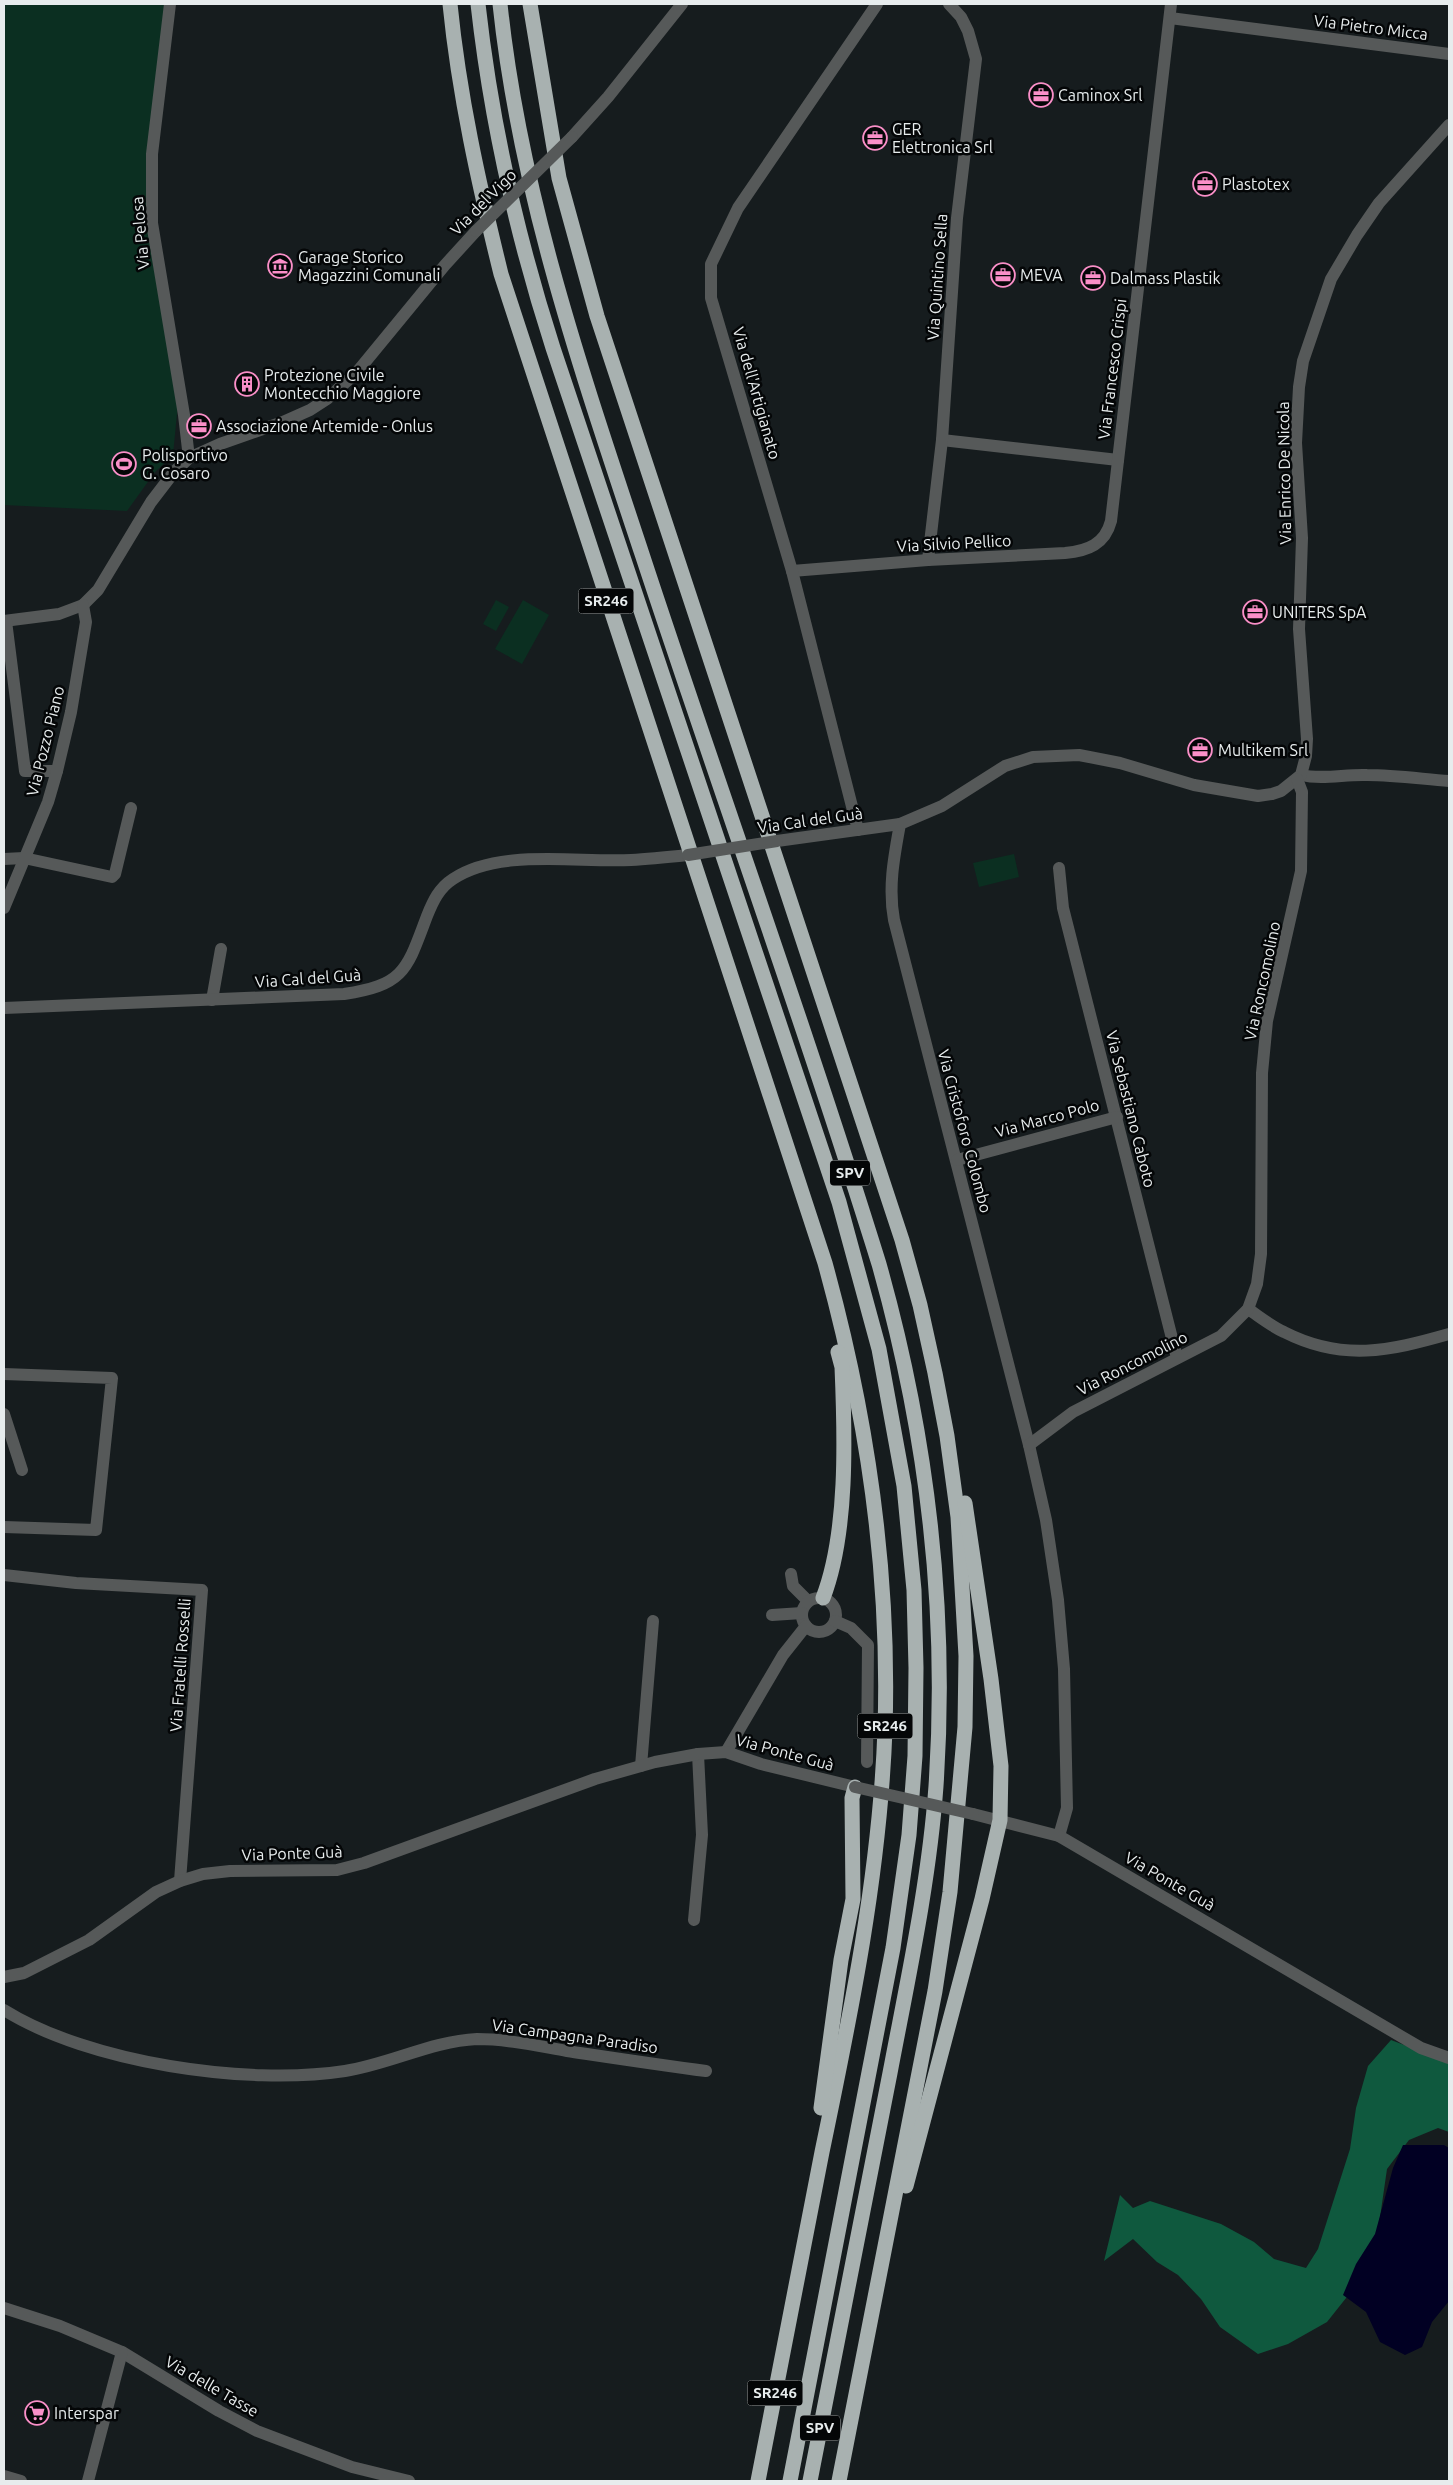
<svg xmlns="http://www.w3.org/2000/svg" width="1453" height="2485" font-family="Ubuntu,sans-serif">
  <rect width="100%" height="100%" fill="#161c1e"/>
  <!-- green -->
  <g fill="#0b2f21">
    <path d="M4 4H165L148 149 178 403 173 455 155 472 127 511 4 505Z"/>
    <path d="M496 600 509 607 496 631 483 624Z"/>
    <path d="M523 600 549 615 522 664 495 649Z"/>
    <path d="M1014 854 1019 877 979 887 973 863Z"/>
  </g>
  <!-- forest -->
  <path fill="#0f593e" d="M1391 2040 1449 2062V2132L1438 2128 1409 2140 1387 2169 1376 2245 1354 2288 1327 2322 1288 2344 1258 2354 1220 2327 1201 2299 1178 2275 1157 2262 1133 2239 1104 2261 1120 2195 1133 2208 1150 2201 1221 2224 1254 2242 1274 2259 1306 2268 1318 2249 1350 2149 1356 2108 1368 2066Z"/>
  <!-- water -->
  <path fill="#010023" d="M1403 2145H1444L1449 2148V2301L1432 2322 1422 2347 1405 2355 1380 2342 1366 2312 1343 2295 1356 2264 1375 2234 1393 2168Z"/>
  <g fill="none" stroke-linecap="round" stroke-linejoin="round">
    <!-- minor -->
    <g stroke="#565959" stroke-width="12">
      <path d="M170 4 152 154V223L184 415 189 458"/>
      <path d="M1170 18 1449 54"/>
      <path d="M572 137 608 97 682 4"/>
      <path d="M942 440 1118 460"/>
      <path d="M928 560 942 440 957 218 976 59 968 31 961 17 949 4"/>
      <path d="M792 571 928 560 1065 553C1088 551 1105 544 1111 521L1171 4"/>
      <path d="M4 621 59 614 83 605 98 590 151 502 174 472 189 458 220 444 283 422 310 410 327 399 357 372 445 265 476 231"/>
      <path d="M6 621 25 771H57"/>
      <path d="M1301 775C1323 780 1345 774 1367 775 1395 775 1422 779 1449 781"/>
      <path d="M900 824C894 857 888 887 894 920L1029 1445 1046 1520 1058 1600 1064 1669 1067 1808 1059 1836"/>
      <path d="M858 830 792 571 711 298V264L738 208 877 4"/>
      <path d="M777 841 900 824 942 806 1005 766 1033 757 1079 755 1120 763 1194 785 1258 796 1272 794 1281 791 1301 775 1306 756 1307 739 1299 629 1302 538 1296 443 1299 387 1303 361 1331 279 1357 235 1379 203 1449 125"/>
      <path d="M4 859 24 858 112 877 115 874 131 808"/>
      <path d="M1059 868 1063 908 1177 1358"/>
      <path d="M4 908 48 802 57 771 71 712 86 622 83 605"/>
      <path d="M212 1000 221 949"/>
      <path d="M4 1008 344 994C405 985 407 969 427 916 433 901 439 888 453 879 499 848 578 863 631 860 650 859 669 857 688 855"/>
      <path d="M957 1160 1117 1117"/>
      <path d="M1248 1309C1260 1317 1271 1326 1284 1332 1343 1362 1389 1351 1449 1334"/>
      <path d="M4 1374 112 1378 96 1530 4 1527"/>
      <path d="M4 1414 22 1470"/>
      <path d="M1029 1445 1073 1412 1221 1336 1248 1309 1257 1284 1261 1254 1262 1073 1267 1021 1301 871 1302 792 1297 779"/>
      <path d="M791 1574 793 1586 808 1601"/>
      <path d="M4 1575 76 1583 202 1590 180 1881"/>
      <circle cx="819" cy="1615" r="17"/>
      <path d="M772 1615 802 1613"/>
      <path d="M835 1621 851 1628 868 1645 867 1762"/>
      <path d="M726 1752 783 1655 806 1626"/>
      <path d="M641 1766 653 1621"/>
      <path d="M973 1814 1059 1836 1421 2048 1449 2058"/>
      <path d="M694 1920 702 1835 698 1754"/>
      <path d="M4 1977 24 1973 89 1940 156 1892 180 1881 203 1874 230 1871 337 1870 364 1863 595 1779 655 1762 698 1754 726 1752 761 1764 855 1787"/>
      <path d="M4 2010C89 2063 247 2086 345 2071 390 2064 432 2041 477 2039 507 2039 538 2046 567 2051 614 2058 660 2065 706 2071"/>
      <path d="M4 2308 60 2326 122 2352 219 2411 257 2431 352 2467 409 2481"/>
      <path d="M4 2476 21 2481"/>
      <path d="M88 2481 122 2352"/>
    </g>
    <!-- highway -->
    <g stroke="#a8b1b0" stroke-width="15">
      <path d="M450 4C459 95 479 185 501 274L825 1263C867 1415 890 1571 885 1729 880 1872 851 2013 822 2152 800 2262 779 2372 758 2481"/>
      <path d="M478 4C491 121 517 236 553 348L839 1202 879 1349 904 1486 914 1590 916 1668 915 1756 909 1835 893 1948 790 2481"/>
      <path d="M500 4C520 194 582 373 642 554 720 791 805 1026 879 1264 927 1434 948 1609 936 1786 929 1883 908 1978 890 2073 863 2209 837 2345 810 2481"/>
      <path d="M530 4 559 178 597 316 902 1240 920 1305 935 1373 947 1436 958 1517 966 1656 965 1727 950 1892 935 1991 839 2481"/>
      <path d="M823 1598C848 1533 845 1437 842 1367L838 1352"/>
      <path d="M821 2108 841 1960 853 1899 852 1798 855 1787"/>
      <path d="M906 2186 982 1899 1000 1820 1001 1766 991 1679 965 1503"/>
    </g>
    <!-- minor-bridge -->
    <g stroke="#565959" stroke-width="12">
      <path d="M476 231 572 137"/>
      <path d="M688 855 777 841"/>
      <path d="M855 1787 973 1814"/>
    </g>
  </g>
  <!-- icons -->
  <defs>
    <g id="office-ring" transform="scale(1.25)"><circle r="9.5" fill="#040607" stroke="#fa8fc8" stroke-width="1.5"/><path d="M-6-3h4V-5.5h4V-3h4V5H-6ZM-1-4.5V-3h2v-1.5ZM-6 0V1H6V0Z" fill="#fa8fc8"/></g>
    <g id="museum-ring" transform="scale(1.25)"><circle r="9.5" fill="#040607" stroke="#fa8fc8" stroke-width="1.5"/><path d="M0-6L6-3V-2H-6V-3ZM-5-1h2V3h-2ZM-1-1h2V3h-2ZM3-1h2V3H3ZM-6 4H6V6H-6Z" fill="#fa8fc8"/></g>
    <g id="building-ring" transform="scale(1.25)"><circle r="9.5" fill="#040607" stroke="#fa8fc8" stroke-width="1.5"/><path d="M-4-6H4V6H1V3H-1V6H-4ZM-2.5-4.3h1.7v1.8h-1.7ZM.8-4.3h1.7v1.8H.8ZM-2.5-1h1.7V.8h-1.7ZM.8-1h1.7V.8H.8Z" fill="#fa8fc8"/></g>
    <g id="stadium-ring" transform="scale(1.25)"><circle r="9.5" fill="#040607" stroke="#fa8fc8" stroke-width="1.5"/><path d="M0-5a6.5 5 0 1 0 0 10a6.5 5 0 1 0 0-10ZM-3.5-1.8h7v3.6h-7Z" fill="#fa8fc8"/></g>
    <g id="supermarket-ring" transform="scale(1.25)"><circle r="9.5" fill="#040607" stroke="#fa8fc8" stroke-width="1.5"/><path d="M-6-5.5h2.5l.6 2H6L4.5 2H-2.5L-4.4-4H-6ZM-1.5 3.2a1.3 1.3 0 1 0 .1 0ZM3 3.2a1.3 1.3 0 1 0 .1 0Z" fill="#fa8fc8"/></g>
  </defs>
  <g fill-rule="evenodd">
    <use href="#office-ring" x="1041" y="95"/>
    <use href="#office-ring" x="875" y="138"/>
    <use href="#office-ring" x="1205" y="184"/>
    <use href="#museum-ring" x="280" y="266"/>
    <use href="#office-ring" x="1003" y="275"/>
    <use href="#office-ring" x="1093" y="278"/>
    <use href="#building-ring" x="247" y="384"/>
    <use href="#office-ring" x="199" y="426"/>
    <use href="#stadium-ring" x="124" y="464"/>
    <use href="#office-ring" x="1255" y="612"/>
    <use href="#office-ring" x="1200" y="750"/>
    <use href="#supermarket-ring" x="37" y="2413"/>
  </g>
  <g text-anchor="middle" stroke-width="5" stroke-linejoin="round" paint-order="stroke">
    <!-- shield labels -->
    <g fill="#040607" stroke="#a3a7a8" stroke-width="1">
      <rect x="578.5" y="588.5" width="55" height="25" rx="4"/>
      <rect x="830" y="1160.5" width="40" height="25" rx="4"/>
      <rect x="857.5" y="1713.5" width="55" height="25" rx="4"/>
      <rect x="747.5" y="2380.5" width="55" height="25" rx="4"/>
      <rect x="800" y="2415.5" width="40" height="25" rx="4"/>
    </g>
    <g font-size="15" font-weight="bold" fill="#e7eced">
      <text x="606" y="606">SR246</text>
      <text x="850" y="1178">SPV</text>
      <text x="885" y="1731">SR246</text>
      <text x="775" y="2398">SR246</text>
      <text x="820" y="2433">SPV</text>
    </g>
    <!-- street labels -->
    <g font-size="16" fill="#e7eced" stroke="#040607">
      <text transform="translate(1371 27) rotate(7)" y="6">Via Pietro Micca</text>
      <text transform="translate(483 202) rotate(-45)" y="6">Via del Vigo</text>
      <text transform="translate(140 233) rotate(-95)" y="6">Via Pelosa</text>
      <text transform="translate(937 277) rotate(-86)" y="6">Via Quintino Sella</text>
      <text transform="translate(1112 369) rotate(-83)" y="6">Via Francesco Crispi</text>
      <text transform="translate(757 393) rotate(74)" y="6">Via dell'Artigianato</text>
      <text transform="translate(1284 473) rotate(-91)" y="6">Via Enrico De Nicola</text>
      <text transform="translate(954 543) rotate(-3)" y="6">Via Silvio Pellico</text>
      <text transform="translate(45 741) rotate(-76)" y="6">Via Pozzo Piano</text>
      <text transform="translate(810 820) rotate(-8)" y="6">Via Cal del Guà</text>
      <text transform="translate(308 978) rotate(-4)" y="6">Via Cal del Guà</text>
      <text transform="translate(1262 981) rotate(-78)" y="6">Via Roncomolino</text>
      <text transform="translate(1131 1109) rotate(76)" y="6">Via Sebastiano Caboto</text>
      <text transform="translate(1047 1118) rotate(-15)" y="6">Via Marco Polo</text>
      <text transform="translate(965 1131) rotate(75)" y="6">Via Cristoforo Colombo</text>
      <text transform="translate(1132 1363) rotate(-27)" y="6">Via Roncomolino</text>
      <text transform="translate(180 1665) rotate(-86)" y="6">Via Fratelli Rosselli</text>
      <text transform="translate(785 1752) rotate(15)" y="6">Via Ponte Guà</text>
      <text transform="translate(292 1853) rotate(-2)" y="6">Via Ponte Guà</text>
      <text transform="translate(1170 1881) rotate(30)" y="6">Via Ponte Guà</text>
      <text transform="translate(575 2036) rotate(8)" y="6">Via Campagna Paradiso</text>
      <text transform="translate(212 2386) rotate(30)" y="6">Via delle Tasse</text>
    </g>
    <!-- poi labels -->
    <g font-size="16" fill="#e7eced" stroke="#040607" text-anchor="start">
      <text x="1058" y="101">Caminox Srl</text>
      <text x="892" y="135">GER<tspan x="892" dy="18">Elettronica Srl</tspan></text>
      <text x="1222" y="190">Plastotex</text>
      <text x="298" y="263">Garage Storico<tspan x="298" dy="18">Magazzini Comunali</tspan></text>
      <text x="1020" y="281">MEVA</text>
      <text x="1110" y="284">Dalmass Plastik</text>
      <text x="264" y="381">Protezione Civile<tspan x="264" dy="18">Montecchio Maggiore</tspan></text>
      <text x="216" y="432">Associazione Artemide - Onlus</text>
      <text x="142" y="461">Polisportivo<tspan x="142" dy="18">G. Cosaro</tspan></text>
      <text x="1272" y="618">UNITERS SpA</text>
      <text x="1218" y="756">Multikem Srl</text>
      <text x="54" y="2419">Interspar</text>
    </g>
  </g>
  <!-- border -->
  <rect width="1453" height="2485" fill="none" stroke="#e7eced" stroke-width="10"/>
</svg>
